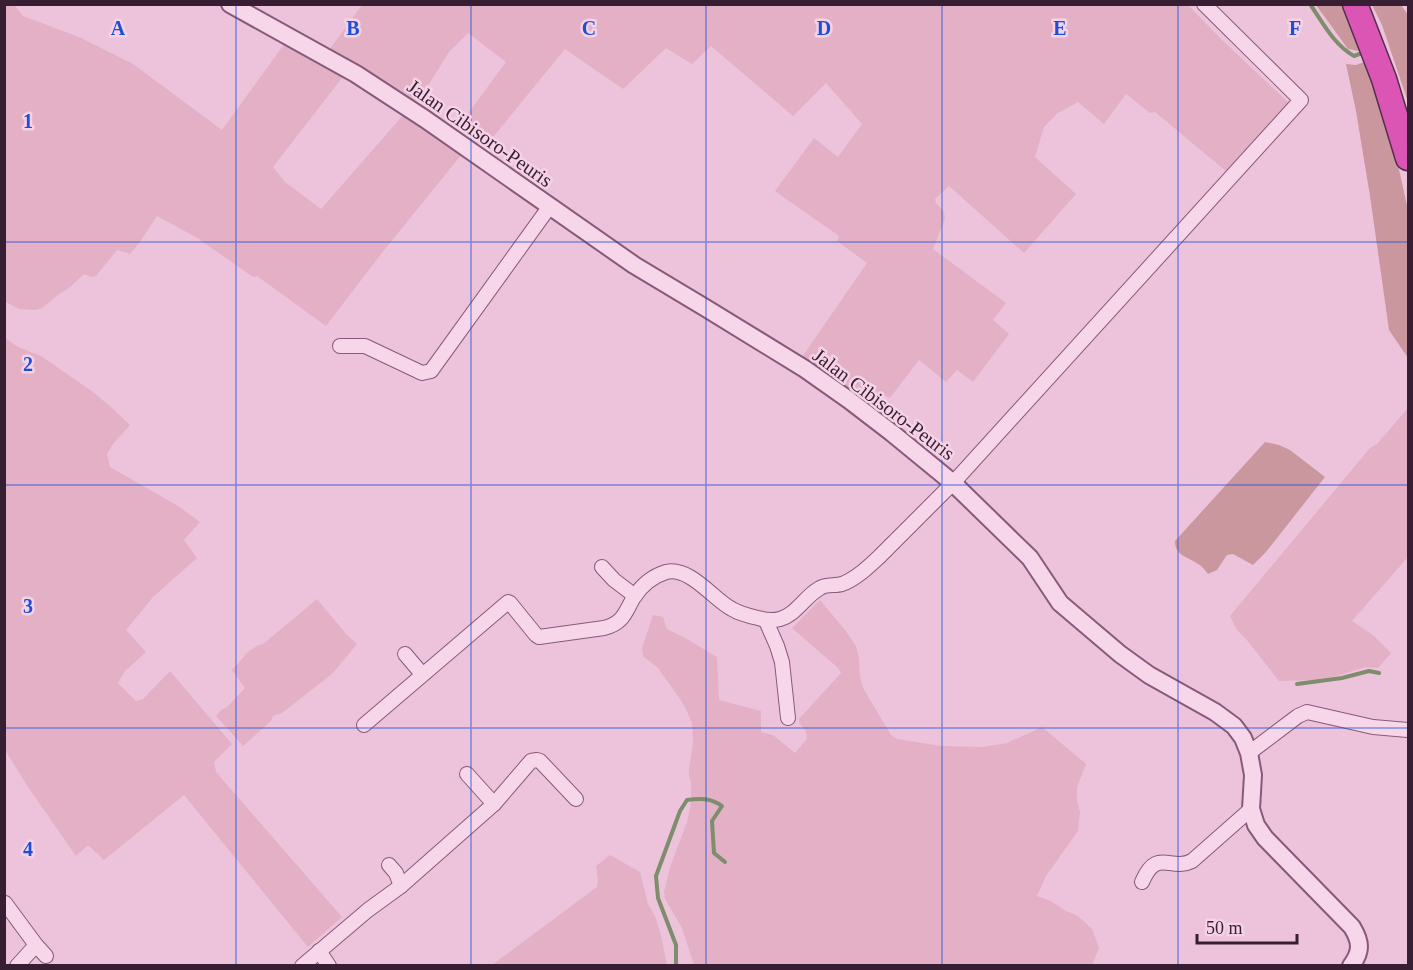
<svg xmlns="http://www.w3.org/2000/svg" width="1413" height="970" font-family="'Times New Roman',serif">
  <rect width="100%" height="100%" fill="#edc3db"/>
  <!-- farmland -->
  <g fill="#e3b0c6">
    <path d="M4 5H14L23 16 79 37 133 64 222 130 285 43 345 74 273 167 285 182 321 209 404 114 462 154 381 254 326 326 257 276 253 277 199 239 157 216 140 242 130 254 117 250 96 276 91 277 84 274 69 288 59 294 42 308 36 310 19 309 4 301Z"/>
    <path d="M362 5H1188L1222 40 1289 103 1227 172 1155 112 1150 113 1126 94 1104 124 1078 102 1058 113 1044 127 1035 157 1076 194 1024 253 949 186 935 199 936 203 944 212 945 219 933 249 1006 303 993 320 1009 334 973 382 957 370 946 382 919 360 890 398 883 395 871 411 802 357 867 263 837 241 839 236 775 191 814 138 838 157 862 124 826 83 793 116 711 46 692 64 666 48 623 89 565 49 485 147 458 127 506 62 468 33 449 52 418 102 366 70 329 50Z"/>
    <path d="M5 338 18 347 41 356 93 392 112 408 130 425 113 444 107 454 110 467 178 506 200 522 184 540 197 558 153 597 126 630 146 652 125 671 118 683 136 701 143 699 170 671 232 744 214 762 216 772 342 917 308 947 184 795 104 860 88 845 76 856 28 787 5 750Z"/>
    <path d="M1408 408V557L1352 621 1374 636 1391 653 1378 668 1365 667 1337 676 1314 680 1279 681 1246 639 1237 630 1230 616 1370 448 1377 444Z"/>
    <path d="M317 599 347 635 357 644 333 673 282 713 273 716 271 721 243 746 216 716 221 710 227 707 245 688 232 670 249 651 257 646 263 644Z"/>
    <path d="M820 600 845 630 856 646 859 658 860 676 863 688 891 735 897 739 941 746 982 747 1007 743 1042 727 1086 764 1077 787V801L1080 812 1078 831 1046 876 1037 896 1051 901 1066 911 1078 916 1092 929 1099 948 1092 965H694L682 928 665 899 664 892 670 867 687 822 691 804V782L689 776V769L693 744 692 724 687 711 680 699 658 668 643 656 642 648 653 615 663 617 667 629 685 638 717 657 719 700 761 711V732L773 735 795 753 807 739 806 732 799 722V719L841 673 837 667 792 628Z"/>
    <path d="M610 855 640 872 648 904 655 916 661 935 667 965H492L597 887 598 880 596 866Z"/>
  </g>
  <!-- green -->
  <g fill="#cb979f">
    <path d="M1316 5H1345L1364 48 1358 51 1348 49Z"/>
    <path d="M1372 5H1401L1408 15V102L1382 25Z"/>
    <path d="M1367 61 1394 147 1408 210V358L1389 330 1370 196 1356 111 1346 64 1356 65Z"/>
    <path d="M1265 442 1279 445 1290 450 1325 477 1266 552 1253 565 1233 554 1227 555 1217 570 1208 574C1205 570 1202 566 1198 564 1187 556 1175 556 1175 541Z"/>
  </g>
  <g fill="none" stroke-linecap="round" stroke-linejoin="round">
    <!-- stream -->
    <g stroke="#7e8e6c" stroke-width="4">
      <path d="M1310 4C1323 23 1334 45 1354 56L1365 52"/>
      <path d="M1297 684 1342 678 1369 671 1379 673"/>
      <path d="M676 966V945L658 898 656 876 680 811 687 800C700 798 711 798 722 806L712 821 714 853 725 862"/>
    </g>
    <!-- minor casing -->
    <g stroke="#875a7b" stroke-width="16">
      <g id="minor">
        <path d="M340 346H365L422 373 431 371 550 206"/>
        <path d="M602 567 614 580 635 596"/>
        <path d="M766 621 777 646 782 662 788 718"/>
        <path d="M405 654 422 674"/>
        <path d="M364 725 508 602 510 603 536 635 539 637 604 628C624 623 625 612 634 597 642 585 653 576 666 572 690 566 714 600 732 609 740 614 749 616 758 618 765 620 773 621 780 619 797 614 805 596 820 588 826 584 835 586 842 584 856 579 868 567 879 557L953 483 1301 100 1204 4"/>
        <path d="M1249 753 1298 716 1307 712 1373 727 1408 730"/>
        <path d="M467 774 494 804"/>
        <path d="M389 865 396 873 401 886"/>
        <path d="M1142 882C1157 847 1170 872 1192 861L1251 809"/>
        <path d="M5 903 36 945 46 956"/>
        <path d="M319 951 329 966"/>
        <path d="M17 966 36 945"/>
        <path d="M302 966 368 910 401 886 494 804 531 761 537 760 540 761 576 799"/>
      </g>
    </g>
    <!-- tertiary casing -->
    <g stroke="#875a7b" stroke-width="20">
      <path id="tertiary" d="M230 4 356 74 425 119 634 265 704 307 805 369 849 400 892 433 953 483 1030 558 1060 603 1120 654 1149 675 1215 712 1234 726 1243 738 1249 753 1253 775 1251 809 1256 825 1265 838 1352 927C1361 942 1362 951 1351 966"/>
    </g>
    <!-- motorway casing -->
    <g stroke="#552e4d" stroke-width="27">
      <path id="motorway" d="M1355 4 1384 79 1408 158"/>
    </g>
    <!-- minor -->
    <use href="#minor" stroke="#f8d6e9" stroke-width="14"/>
    <!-- tertiary -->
    <use href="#tertiary" stroke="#f8d6e9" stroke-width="16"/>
    <!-- motorway -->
    <use href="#motorway" stroke="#db55b5" stroke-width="24"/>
  </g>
  <!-- grid -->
  <path fill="none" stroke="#1d4ed8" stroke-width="1.5" stroke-opacity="0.55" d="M236 4V966M471 4V966M706 4V966M942 4V966M1178 4V966M4 242H1408M4 485H1408M4 728H1408"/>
  <g text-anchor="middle" stroke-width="5" stroke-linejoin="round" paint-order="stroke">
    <!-- street labels -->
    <g font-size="20" fill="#371e32" stroke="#f5d2e6">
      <text transform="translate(480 133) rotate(35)" y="7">Jalan Cibisoro-Peuris</text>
      <text transform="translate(884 404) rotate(37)" y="7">Jalan Cibisoro-Peuris</text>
    </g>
  </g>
  <g font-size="20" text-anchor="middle" font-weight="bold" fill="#1d4ed8" stroke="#f5d2e6" stroke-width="5" stroke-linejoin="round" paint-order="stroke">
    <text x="118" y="35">A</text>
    <text x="353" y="35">B</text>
    <text x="589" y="35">C</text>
    <text x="824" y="35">D</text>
    <text x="1060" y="35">E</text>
    <text x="1295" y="35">F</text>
    <text x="28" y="128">1</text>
    <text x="28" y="371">2</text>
    <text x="28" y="613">3</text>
    <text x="28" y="856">4</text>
  </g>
  <!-- border -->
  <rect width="1413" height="970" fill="none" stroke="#371e32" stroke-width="12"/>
  <!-- scale -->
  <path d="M1197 934v9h100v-9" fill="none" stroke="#371e32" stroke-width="3"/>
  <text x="1206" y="934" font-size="18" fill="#371e32" stroke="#f5d2e6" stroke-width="4.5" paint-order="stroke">50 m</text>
</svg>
